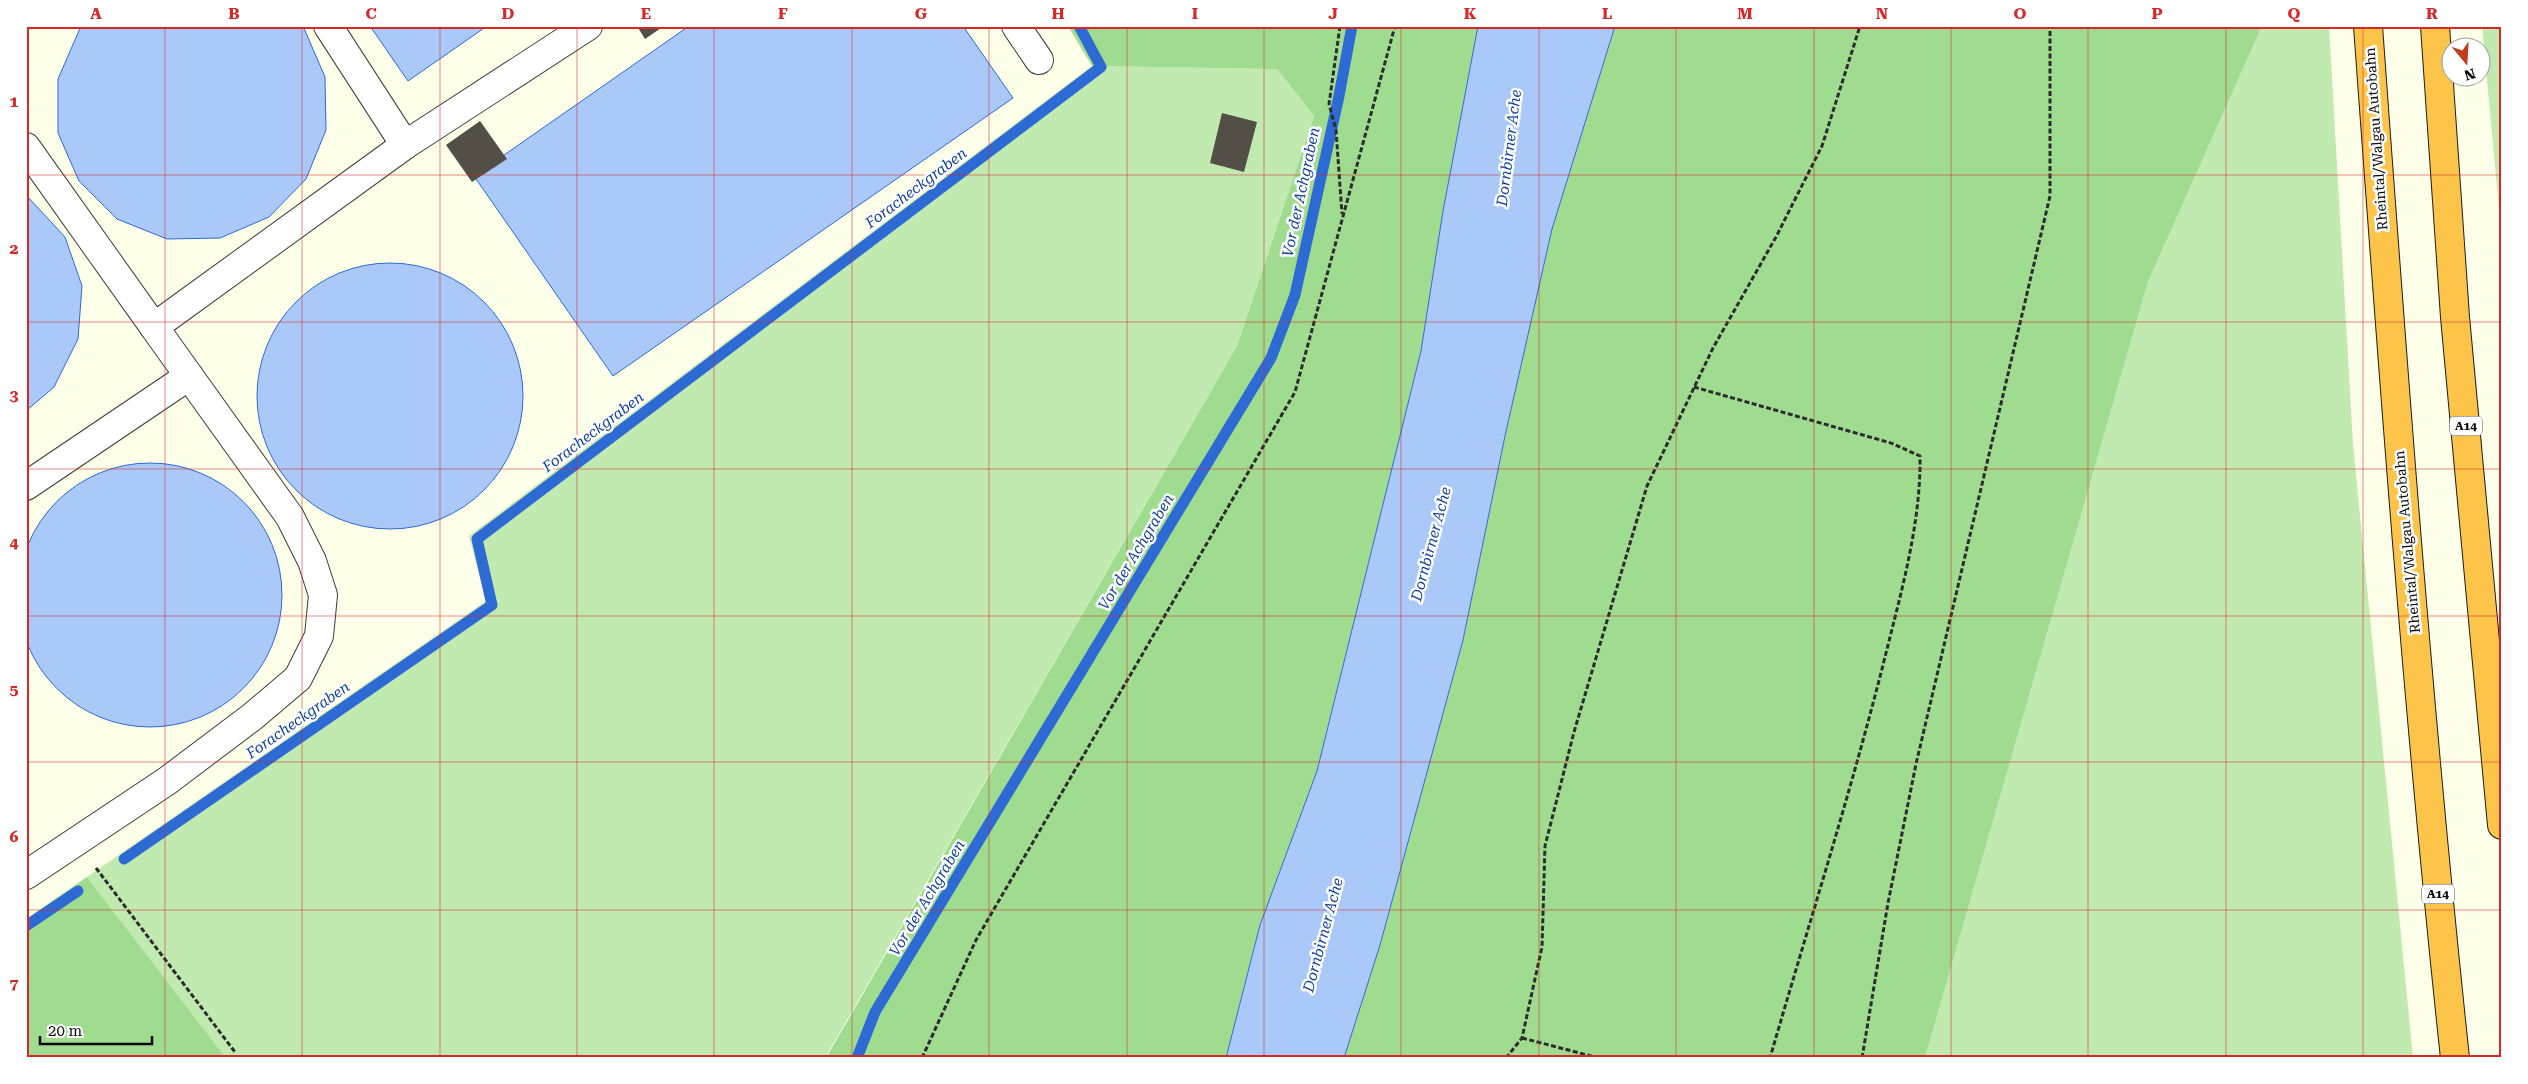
<svg xmlns="http://www.w3.org/2000/svg" width="2528" height="1084" font-family="'Roboto Serif',serif">
  <rect width="100%" height="100%" fill="#feffe8"/>
  <!-- green -->
  <g fill="#c1eab0">
    <path d="M2262 26H2329L2353 444 2413 1058H1925L2148 282Z"/>
    <path d="M2482 26H2502V241Z"/>
    <path d="M1092 66 1277 69 1314 116 1237 346 825 1058H226L87 877 486 601 469 536Z"/>
  </g>
  <!-- forest -->
  <g fill="#9fdc8f">
    <path d="M1068 26H1478L1443 211 1421 351 1317 771 1260 925 1226 1058H826L1237 346 1314 116 1277 69 1092 66Z"/>
    <path d="M1615 26H2262L2148 282 1925 1058H1344L1380 945 1463 640 1505 436 1552 229Z"/>
    <path d="M87 877 226 1058H26V919Z"/>
  </g>
  <!-- water -->
  <g fill="#aac9f9" stroke="#2d6ad3">
    <path d="M81 26H303L325 77 326 130 306 179 269 217 220 238 167 239 117 219 79 181 58 133V79Z"/>
    <path d="M370 26H487L408 81Z"/>
    <path d="M689 26H963L1013 98 613 376 474 176Z"/>
    <path d="M1478 26H1615L1552 229 1505 436 1463 640 1380 945 1344 1058H1226L1260 925 1317 771 1421 351 1443 211Z"/>
    <path d="M26 195 65 237 82 286 78 339 54 387 26 411Z"/>
    <circle cx="390" cy="396" r="133"/>
    <circle cx="150" cy="595" r="132"/>
  </g>
  <g fill="none" stroke-linecap="round" stroke-linejoin="round">
    <!-- stream -->
    <g stroke="#2d6ad3" stroke-width="11">
      <path d="M124 859 492 605 477 539 1101 67 1079 26"/>
      <path d="M26 926 78 891"/>
      <path d="M857 1058 875 1012 1271 358 1295 295 1339 96 1352 26"/>
    </g>
  </g>
  <!-- building -->
  <g fill="#534e46">
    <path d="M637 26H664L645 39Z"/>
    <path d="M1222 113 1257 122 1244 172 1210 163Z"/>
    <path d="M480 121 507 159 472 182 446 145Z"/>
  </g>
  <g fill="none" stroke-linecap="round" stroke-linejoin="round">
    <!-- minor casing -->
    <g stroke="#3d3d3d" stroke-width="30">
      <g id="minor">
        <path d="M1016 26 1039 60"/>
        <path d="M405 145 588 26"/>
        <path d="M26 147 154 327 405 145 328 26"/>
        <path d="M26 486 189 376"/>
        <path d="M26 875 167 781 252 717 298 678 319 636 323 595 312 561 290 517 154 327"/>
      </g>
    </g>
    <!-- highway casing -->
    <g stroke="#1b1b1b" stroke-width="30">
      <g id="highway">
        <path d="M2368 26C2393 370 2418 714 2455 1058"/>
        <path d="M2435 26 2455 317 2502 825"/>
      </g>
    </g>
    <!-- path -->
    <g stroke="#2c2c2c" stroke-width="3" stroke-dasharray="5 2.5" stroke-linecap="butt">
      <path d="M1340 26 1329 104 1336 130 1342 214"/>
      <path d="M1694 387 1891 443 1920 456C1921 522 1902 589 1886 653 1852 789 1809 923 1770 1058"/>
      <path d="M96 868 235 1052"/>
      <path d="M1522 1038 1599 1058"/>
      <path d="M922 1058 976 940 1295 392 1395 26"/>
      <path d="M1506 1058 1522 1038 1542 947 1545 846 1574 732 1647 486 1713 348 1776 237 1822 146 1860 26"/>
      <path d="M1862 1058 1888 903 1916 764 2050 196V26"/>
    </g>
    <!-- minor -->
    <use href="#minor" stroke="#fff" stroke-width="28"/>
    <!-- highway -->
    <use href="#highway" stroke="#fcc549" stroke-width="28"/>
  </g>
  <!-- grid -->
  <path fill="none" stroke="#d62828" stroke-width="1" stroke-opacity="0.55" d="M165 26V1058M302 26V1058M440 26V1058M577 26V1058M714 26V1058M852 26V1058M989 26V1058M1127 26V1058M1264 26V1058M1401 26V1058M1539 26V1058M1676 26V1058M1814 26V1058M1951 26V1058M2088 26V1058M2226 26V1058M2363 26V1058M26 175H2502M26 322H2502M26 469H2502M26 616H2502M26 762H2502M26 910H2502"/>
  <g text-anchor="middle" stroke-width="5" stroke-linejoin="round" paint-order="stroke">
    <!-- shield labels -->
    <g fill="#fff" stroke="#545454" stroke-width="1">
      <rect x="2450" y="416.5" width="32" height="19" rx="4"/>
      <rect x="2422" y="884.5" width="32" height="19" rx="4"/>
    </g>
    <g font-size="12" font-weight="bold" fill="#0a0a0a">
      <text x="2466" y="430">A14</text>
      <text x="2438" y="898">A14</text>
    </g>
    <!-- street labels -->
    <g font-size="14" fill="#0a0a0a" stroke="#fff">
      <text transform="translate(2376 139) rotate(-94)" y="5">Rheintal/Walgau Autobahn</text>
      <text transform="translate(2407 542) rotate(-95)" y="5">Rheintal/Walgau Autobahn</text>
    </g>
    <!-- water labels -->
    <g font-size="15" font-style="italic" fill="#0f3fa0" stroke="#fff">
      <text transform="translate(1509 148) rotate(-83)" y="5">Dornbirner Ache</text>
      <text transform="translate(916 188) rotate(-37)" y="5">Foracheckgraben</text>
      <text transform="translate(1301 192) rotate(-78)" y="5">Vor der Achgraben</text>
      <text transform="translate(593 432) rotate(-37)" y="5">Foracheckgraben</text>
      <text transform="translate(1431 544) rotate(-75)" y="5">Dornbirner Ache</text>
      <text transform="translate(1136 552) rotate(-59)" y="5">Vor der Achgraben</text>
      <text transform="translate(298 720) rotate(-35)" y="5">Foracheckgraben</text>
      <text transform="translate(927 898) rotate(-59)" y="5">Vor der Achgraben</text>
      <text transform="translate(1323 935) rotate(-75)" y="5">Dornbirner Ache</text>
    </g>
  </g>
  <!-- border -->
  <rect width="2528" height="1084" fill="none" stroke="#ffffff" stroke-width="55"/>
  <!-- north arrow -->
  <g transform="translate(2466 62) rotate(162)"><circle r="24" fill="#ffffff" stroke="#9d9d9d"/>
  <path d="M0-4L9 19L0 12L-9 19Z" fill="#c03c1d"/>
  <text y="-8" font-size="14" font-weight="bold" text-anchor="middle" fill="#0a0a0a">N</text>
  </g>
  <!-- scale -->
  <path d="M40 1036v8h112v-8" fill="none" stroke="#0a0a0a" stroke-width="2.5"/>
  <text x="48" y="1036" font-size="15" fill="#0a0a0a" stroke="#ffffff" stroke-width="4" paint-order="stroke">20 m</text>
  <rect x="28" y="28" width="2472" height="1028" fill="none" stroke="#d62828" stroke-width="2"/>
  <g font-size="16" text-anchor="middle" font-weight="bold" fill="#d62828">
    <text x="96" y="19">A</text>
    <text x="234" y="19">B</text>
    <text x="371" y="19">C</text>
    <text x="508" y="19">D</text>
    <text x="646" y="19">E</text>
    <text x="783" y="19">F</text>
    <text x="921" y="19">G</text>
    <text x="1058" y="19">H</text>
    <text x="1195" y="19">I</text>
    <text x="1333" y="19">J</text>
    <text x="1470" y="19">K</text>
    <text x="1607" y="19">L</text>
    <text x="1745" y="19">M</text>
    <text x="1882" y="19">N</text>
    <text x="2020" y="19">O</text>
    <text x="2157" y="19">P</text>
    <text x="2294" y="19">Q</text>
    <text x="2432" y="19">R</text>
    <text x="14" y="107">1</text>
    <text x="14" y="254">2</text>
    <text x="14" y="401">3</text>
    <text x="14" y="548">4</text>
    <text x="14" y="695">5</text>
    <text x="14" y="842">6</text>
    <text x="14" y="989">7</text>
  </g>
</svg>
